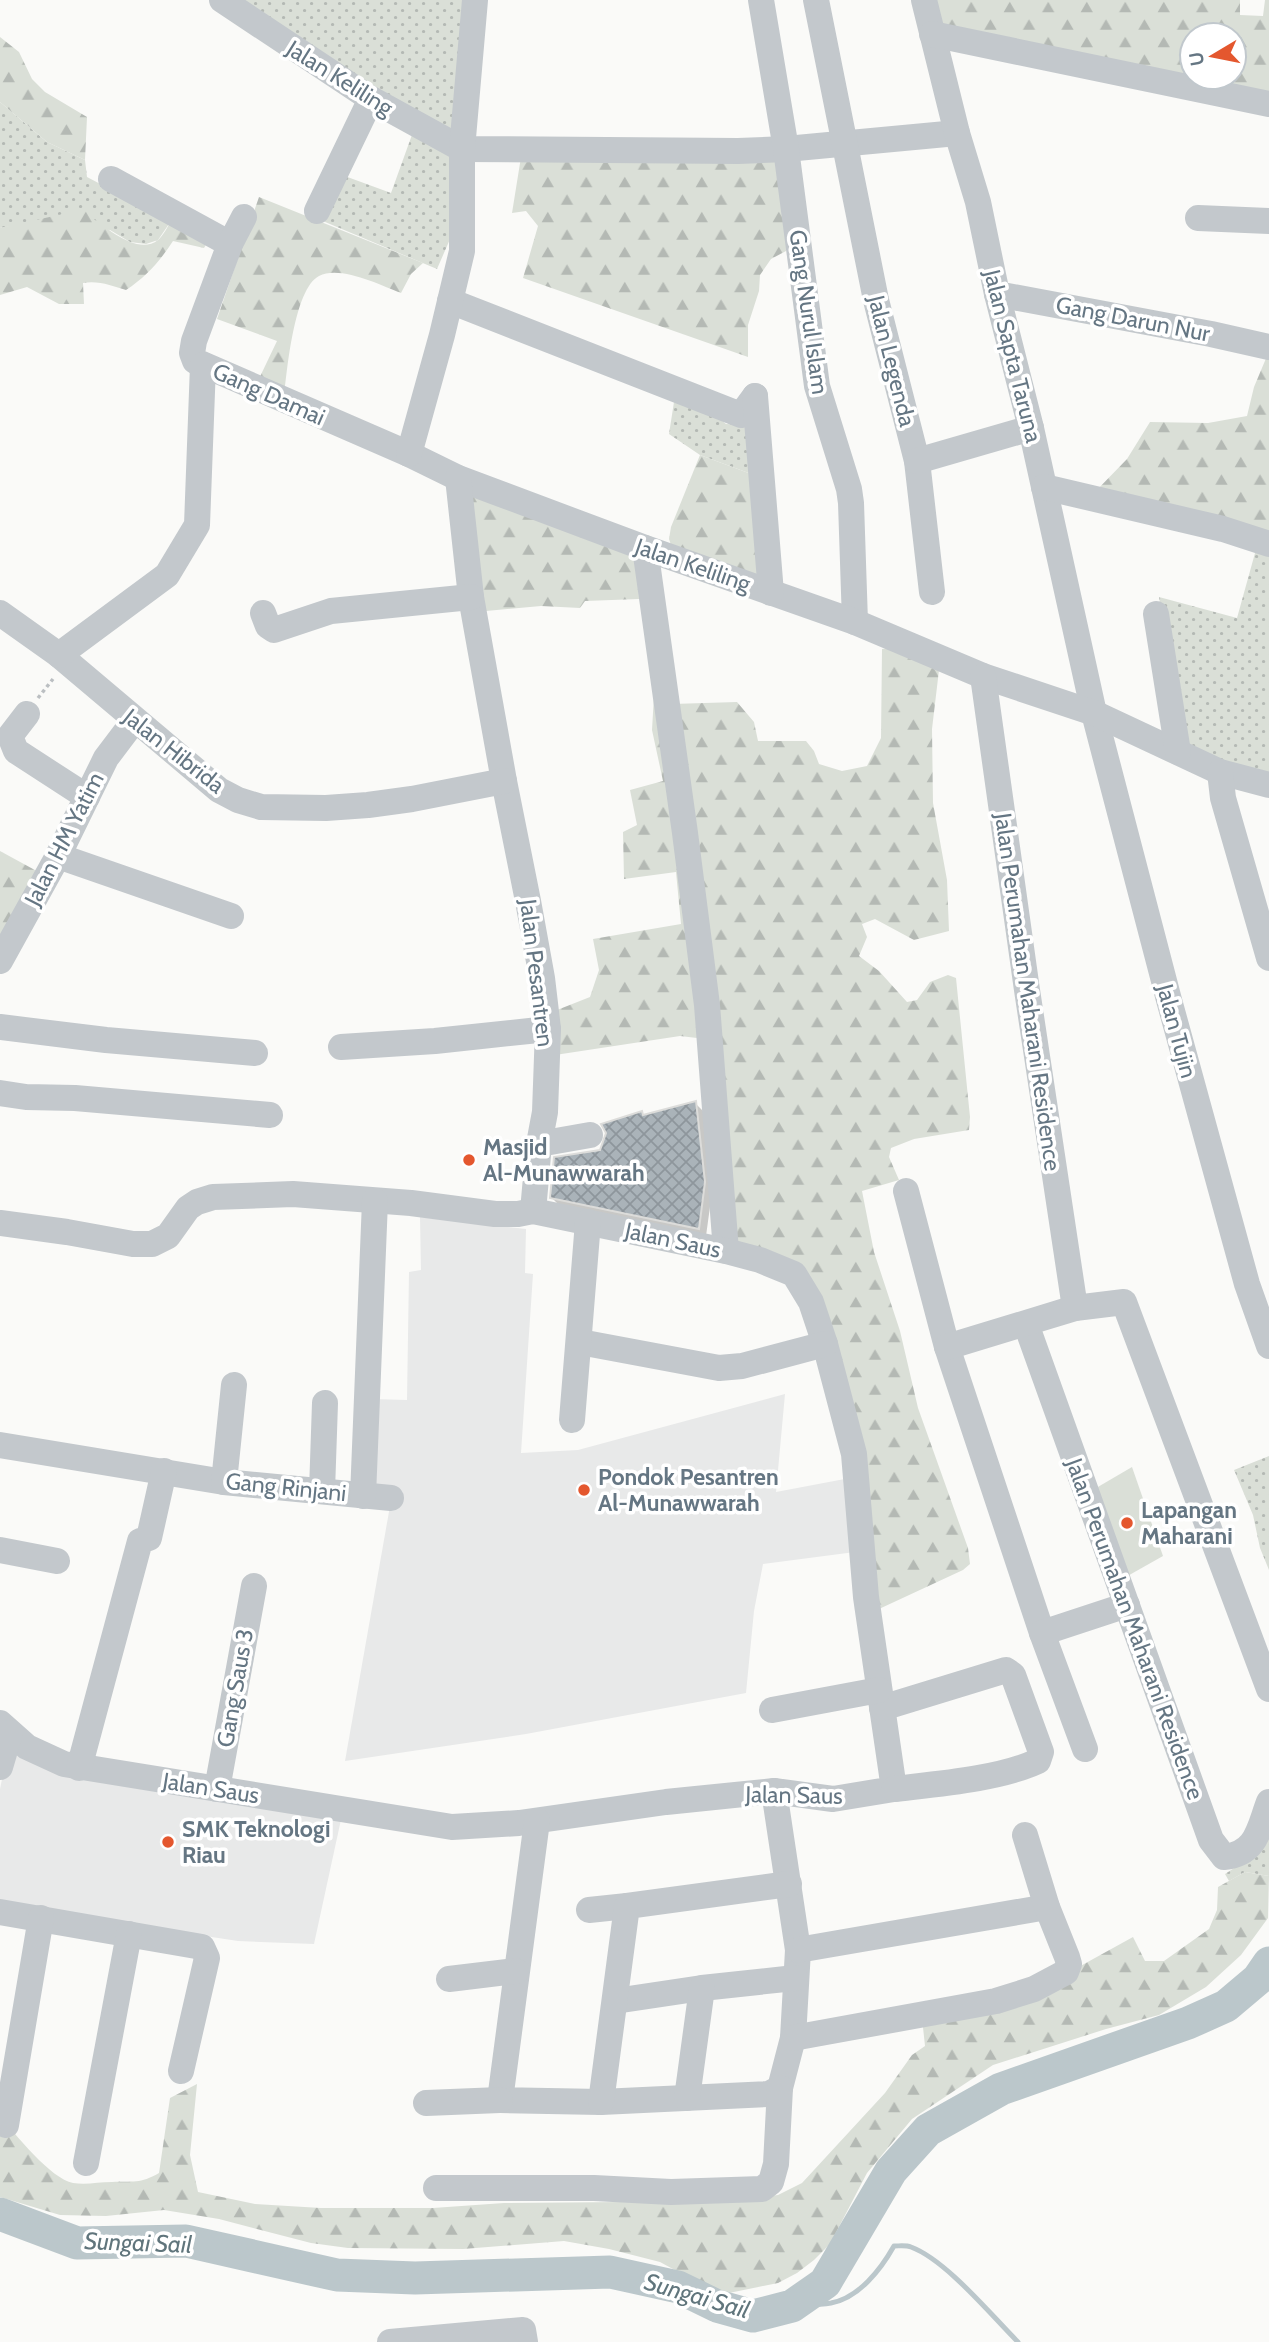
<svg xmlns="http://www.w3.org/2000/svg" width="1269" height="2342" font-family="Cabin,sans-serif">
  <defs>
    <pattern id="grass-dots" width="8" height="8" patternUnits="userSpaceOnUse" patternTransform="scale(1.75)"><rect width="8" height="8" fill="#dadfd7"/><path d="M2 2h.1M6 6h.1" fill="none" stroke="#b4b9b4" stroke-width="1.8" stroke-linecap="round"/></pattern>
    <pattern id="forest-firs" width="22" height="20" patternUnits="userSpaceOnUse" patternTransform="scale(1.75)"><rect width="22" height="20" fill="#dadfd7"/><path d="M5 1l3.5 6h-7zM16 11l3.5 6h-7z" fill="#b4b9b4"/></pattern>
    <pattern id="building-cross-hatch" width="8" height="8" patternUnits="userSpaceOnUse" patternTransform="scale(1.75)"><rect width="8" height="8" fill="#aab3b9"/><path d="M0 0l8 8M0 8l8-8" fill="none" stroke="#8e969c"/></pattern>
  </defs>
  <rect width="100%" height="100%" fill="#fafaf8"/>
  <!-- built -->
  <g fill="#e8e9e9">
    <path d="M420 1217 526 1229 525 1273 533 1274 521 1453 578 1450 785 1394 776 1492 850 1478 855 1552 763 1564 754 1611 746 1693 526 1734 345 1761 393 1489 368 1485 372 1399 407 1400 409 1272 421 1270Z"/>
    <path d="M9 1744 342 1815 314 1944 238 1941 0 1905V1789Z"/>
  </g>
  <!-- grass -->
  <g fill="url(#grass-dots)">
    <path d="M229 0H469L460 125 448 130Z"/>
    <path d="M0 102 47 142 85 160 87 177 171 221 158 240 146 244 130 242 110 230 19 225 0 228Z"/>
    <path d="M413 132 456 150 454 230 437 269 318 219 342 175 391 193Z"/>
    <path d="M674 402 713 413 726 424 749 425 754 475 700 455 669 434Z"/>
    <path d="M1260 535 1269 537V780L1184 749 1159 597 1237 618Z"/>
    <path d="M1269 1456V1570L1260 1548 1253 1515 1234 1470Z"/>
    <path d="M1269 1826V1876L1245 1872 1229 1881 1225 1874 1248 1859Z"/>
  </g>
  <!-- forest -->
  <g fill="url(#forest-firs)" fill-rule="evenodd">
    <path d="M929 0H1240V15L1263 16 1265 0H1269V100L938 26ZM1192 35H1234V77H1192Z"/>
    <path d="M0 37 19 52 32 79 45 92 87 117 85 160 47 142 0 102Z"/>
    <path d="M521 157 773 160 778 164 789 234 786 251 771 259 760 275 759 291 748 325V357L523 278 538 226 526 211 512 213Z"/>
    <path d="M259 197 423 263 411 274 401 293C380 285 340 265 319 276 294 289 287 371 284 397L256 385 277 341 217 319Z"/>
    <path d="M90 208 91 217C107 228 138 256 158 240 163 236 168 226 171 221L207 243 204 248 173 241C160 261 146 277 126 290 113 286 98 280 83 283L84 304H59L27 287 0 295V228Z"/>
    <path d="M1267 356H1269V537L1094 493 1127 459 1150 422 1208 423 1247 416 1254 387Z"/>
    <path d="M700 455 754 475 766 587 673 551 669 539 671 527Z"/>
    <path d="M475 493 637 551 639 599 585 601 580 608 541 606 486 611 464 510Z"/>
    <path d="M900 647 939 670 932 729 933 803 947 880 949 931 914 940 875 919 862 924 867 937 859 956 879 971 907 1002 917 1000 930 982 948 975 956 978 970 1117 969 1130 914 1139 891 1148 889 1157 899 1180 862 1191 874 1252 900 1331 918 1408 968 1548 970 1564 963 1570 879 1609 821 1306 730 1246 714 1040 680 1036 555 1055 552 1012 590 997 599 970 593 939 681 924 676 872 624 879 623 832 637 825 630 790 663 781 652 730 655 678 672 704 737 702 754 722 758 741H806L814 751 819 764 842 771 867 766 881 738 882 649Z"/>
    <path d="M0 851 44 875 0 954Z"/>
    <path d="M1245 1872 1269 1876 1268 1918 1241 1955 1206 1987 1159 2015 1106 2029 993 2065 912 2119 867 2173 830 2244 814 2260 797 2273 778 2283 724 2294 706 2287 660 2262 609 2249 564 2241 463 2249 348 2248 311 2243 219 2219 164 2210 106 2216 60 2215 0 2197V2116C15 2134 51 2179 73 2183 87 2185 98 2182 112 2182 133 2181 140 2184 159 2173L170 2098 197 2084 190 2155 198 2192 255 2204 321 2208H433L504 2203 737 2201 778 2195 802 2183 885 2093 912 2055 925 2046 922 2018 1075 1969 1133 1937 1145 1961H1164L1209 1929 1217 1910 1218 1887Z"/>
  </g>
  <!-- garden -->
  <path fill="#dadfd7" d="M1132 1467 1163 1556 1124 1578 1091 1491Z"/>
  <!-- shadow -->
  <path fill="#0003" d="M695 1103 703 1111 712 1192 706 1236 560 1206 552 1198 602 1151 607 1133 641 1113 645 1116Z"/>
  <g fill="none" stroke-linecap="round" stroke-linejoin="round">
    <!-- stream -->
    <path stroke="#bbc7cb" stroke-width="5" d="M792 2306C805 2305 818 2305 831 2303 859 2298 881 2269 894 2246 900 2246 906 2245 911 2247 946 2260 991 2315 1018 2342"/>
    <!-- river -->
    <path stroke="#bbc7cb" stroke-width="33" d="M0 2214 77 2243 186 2241 337 2275 415 2278 610 2272 678 2287 717 2306 753 2316 792 2306 825 2283 891 2171 928 2130 1001 2089 1188 2023 1226 2006 1258 1979 1269 1963"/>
  </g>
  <!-- building -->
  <path fill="url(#building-cross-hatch)" stroke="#dcdcda" stroke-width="2" d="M696 1101 705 1182 699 1229 550 1198 554 1157 600 1150 606 1133 601 1124 642 1111 643 1115Z"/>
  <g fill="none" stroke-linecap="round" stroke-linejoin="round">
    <!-- path -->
    <path stroke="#bbbfc2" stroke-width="3.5" stroke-dasharray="3.5 3.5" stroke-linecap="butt" d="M38 698 53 679"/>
    <!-- minor -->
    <g stroke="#c3c8cc" stroke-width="26">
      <path d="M222 0 371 99 462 149 738 151 786 149 957 133"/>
      <path d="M761 0 786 149 817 386 849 489 851 503 855 622"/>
      <path d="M816 0 876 300 917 461 932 592"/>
      <path d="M924 0 957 133 978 202 997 294 1031 428 1094 713 1169 1000 1247 1284 1269 1346"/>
      <path d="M932 34 1269 104"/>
      <path d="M111 179 230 244"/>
      <path d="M317 211 371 99"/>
      <path d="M244 217 230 244 194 341 192 353 195 361 409 454 458 478 645 548 855 622 983 676 1094 713 1220 772 1269 785"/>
      <path d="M1198 218 1269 221"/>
      <path d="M997 294 1211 334 1269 347"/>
      <path d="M450 301 741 415 755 396"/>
      <path d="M755 396 771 593"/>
      <path d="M409 454 442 335 462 251V149L475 0"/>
      <path d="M917 461 1031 428"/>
      <path d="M458 478 471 597 504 781 528 901 542 978 548 1029 545 1112 539 1144 533 1211"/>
      <path d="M1044 487 1223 529 1269 544"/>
      <path d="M645 548 685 833 707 1005 726 1251"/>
      <path d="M0 613 59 655 219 790 238 800 261 807 326 808 368 805 412 799 504 781"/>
      <path d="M263 613 268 626 274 630 331 611 471 597"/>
      <path d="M1156 614 1178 752"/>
      <path d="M59 655 167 575 197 525 203 365"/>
      <path d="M983 676 1027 990 1075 1308"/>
      <path d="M27 714 10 736 16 751 87 797"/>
      <path d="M1220 772 1223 798 1269 958"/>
      <path d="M58 856 231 916"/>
      <path d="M0 961 58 856 106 758 134 721"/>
      <path d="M0 1027 106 1040 255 1053"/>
      <path d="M341 1047 435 1041 548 1029"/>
      <path d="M0 1093 26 1097 75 1098 270 1115"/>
      <path d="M539 1144 590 1135"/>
      <path d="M906 1191 947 1347 1042 1633 1085 1749"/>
      <path d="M0 1223 67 1232 133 1244H152L168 1236 188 1208 197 1202 213 1197 293 1194 411 1203 495 1214H518L533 1211 726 1251 760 1260 794 1274 811 1302 825 1344 854 1454 866 1597 894 1789 833 1799 774 1791 666 1802 519 1823 452 1827 64 1764 27 1747 0 1723"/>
      <path d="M1026 1324 1211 1840 1224 1857C1257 1854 1259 1828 1269 1802"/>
      <path d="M580 1342 719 1368 742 1366 825 1344"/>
      <path d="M947 1347 1075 1308 1124 1302 1269 1689"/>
      <path d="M572 1420 588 1222"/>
      <path d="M0 1445 224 1482 391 1498"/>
      <path d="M224 1482 234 1385"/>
      <path d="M322 1491 325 1403"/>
      <path d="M363 1496 375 1201"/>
      <path d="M0 1550 57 1561"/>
      <path d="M1042 1633 1127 1605"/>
      <path d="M882 1708 1006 1670 1013 1675 1041 1752 1038 1761C1000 1779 936 1784 894 1789"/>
      <path d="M772 1710 879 1690"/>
      <path d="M0 1767 10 1733"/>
      <path d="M79 1768 140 1541 149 1538 164 1471"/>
      <path d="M217 1789 254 1586"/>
      <path d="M537 1821 500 2100 601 2102 769 2094 780 2088 793 2038 798 1950 774 1791"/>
      <path d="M589 1910 627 1906"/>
      <path d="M0 1912 202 1947 207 1958 181 2071"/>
      <path d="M798 1950 1047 1907"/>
      <path d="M449 1979 516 1971"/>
      <path d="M615 2001 702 1988 795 1978"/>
      <path d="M793 2038 996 2001 1034 1989 1066 1972 1069 1964 1067 1957 1047 1907 1025 1835"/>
      <path d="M687 2098 702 1988"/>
      <path d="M601 2102 627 1906 789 1884"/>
      <path d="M426 2103 500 2100"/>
      <path d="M6 2125 41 1918"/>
      <path d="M86 2163 129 1934"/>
      <path d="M436 2188H594L671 2192 762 2189 771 2182 776 2164 780 2088"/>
      <path d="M390 2342 523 2330 525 2342"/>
    </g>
  </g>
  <!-- markers -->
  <g fill="#e4572e" stroke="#fff" stroke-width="2.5">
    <circle cx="469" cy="1160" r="7"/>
    <circle cx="584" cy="1490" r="7"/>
    <circle cx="1127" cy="1523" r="7"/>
    <circle cx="168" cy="1842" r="7"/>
  </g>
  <g text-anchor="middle" stroke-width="7" stroke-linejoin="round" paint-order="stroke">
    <!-- street labels -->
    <g font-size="23" fill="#657683" stroke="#fff">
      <text transform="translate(340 78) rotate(32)" y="8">Jalan Keliling</text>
      <text transform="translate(809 312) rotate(82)" y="8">Gang Nurul Islam</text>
      <text transform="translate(1133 319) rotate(11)" y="8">Gang Darun Nur</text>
      <text transform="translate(1013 356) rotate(76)" y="8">Jalan Sapta Taruna</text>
      <text transform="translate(892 361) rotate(76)" y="8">Jalan Legenda</text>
      <text transform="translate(269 394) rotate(24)" y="8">Gang Damai</text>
      <text transform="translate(693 565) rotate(19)" y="8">Jalan Keliling</text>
      <text transform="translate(174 751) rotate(38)" y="8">Jalan Hibrida</text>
      <text transform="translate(64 839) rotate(-63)" y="8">Jalan HM Yatim</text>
      <text transform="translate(537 973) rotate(83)" y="8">Jalan Pesantren</text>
      <text transform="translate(1028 992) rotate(82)" y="8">Jalan Perumahan Maharani Residence</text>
      <text transform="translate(1177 1031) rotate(75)" y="8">Jalan Tujin</text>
      <text transform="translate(673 1240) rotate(12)" y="8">Jalan Saus</text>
      <text transform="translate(286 1487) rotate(6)" y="8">Gang Rinjani</text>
      <text transform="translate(1135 1629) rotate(70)" y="8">Jalan Perumahan Maharani Residence</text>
      <text transform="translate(235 1688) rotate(-80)" y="8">Gang Saus 3</text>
      <text transform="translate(211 1788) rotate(9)" y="8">Jalan Saus</text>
      <text transform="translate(794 1795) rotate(1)" y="8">Jalan Saus</text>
    </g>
    <!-- poi labels -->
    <g font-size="23" font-weight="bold" fill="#657683" stroke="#fff" text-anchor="start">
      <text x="483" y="1155">Masjid<tspan x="483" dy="26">Al-Munawwarah</tspan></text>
      <text x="598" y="1485">Pondok Pesantren<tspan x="598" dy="26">Al-Munawwarah</tspan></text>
      <text x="1141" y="1518">Lapangan<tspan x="1141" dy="26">Maharani</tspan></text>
      <text x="182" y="1837">SMK Teknologi<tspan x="182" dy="26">Riau</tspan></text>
    </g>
    <!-- water labels -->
    <g font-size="24" font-style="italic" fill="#60757c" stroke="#fff">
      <text transform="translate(138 2243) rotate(2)" y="8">Sungai Sail</text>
      <text transform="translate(697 2296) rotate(16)" y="8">Sungai Sail</text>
    </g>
  </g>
  <!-- north arrow -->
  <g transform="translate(1213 56) rotate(260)"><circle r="33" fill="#ffffff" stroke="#c1c8cd" stroke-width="2"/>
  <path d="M0-5L12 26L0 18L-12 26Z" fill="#e4572e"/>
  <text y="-10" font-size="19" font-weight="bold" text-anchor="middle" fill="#657683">U</text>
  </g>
</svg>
